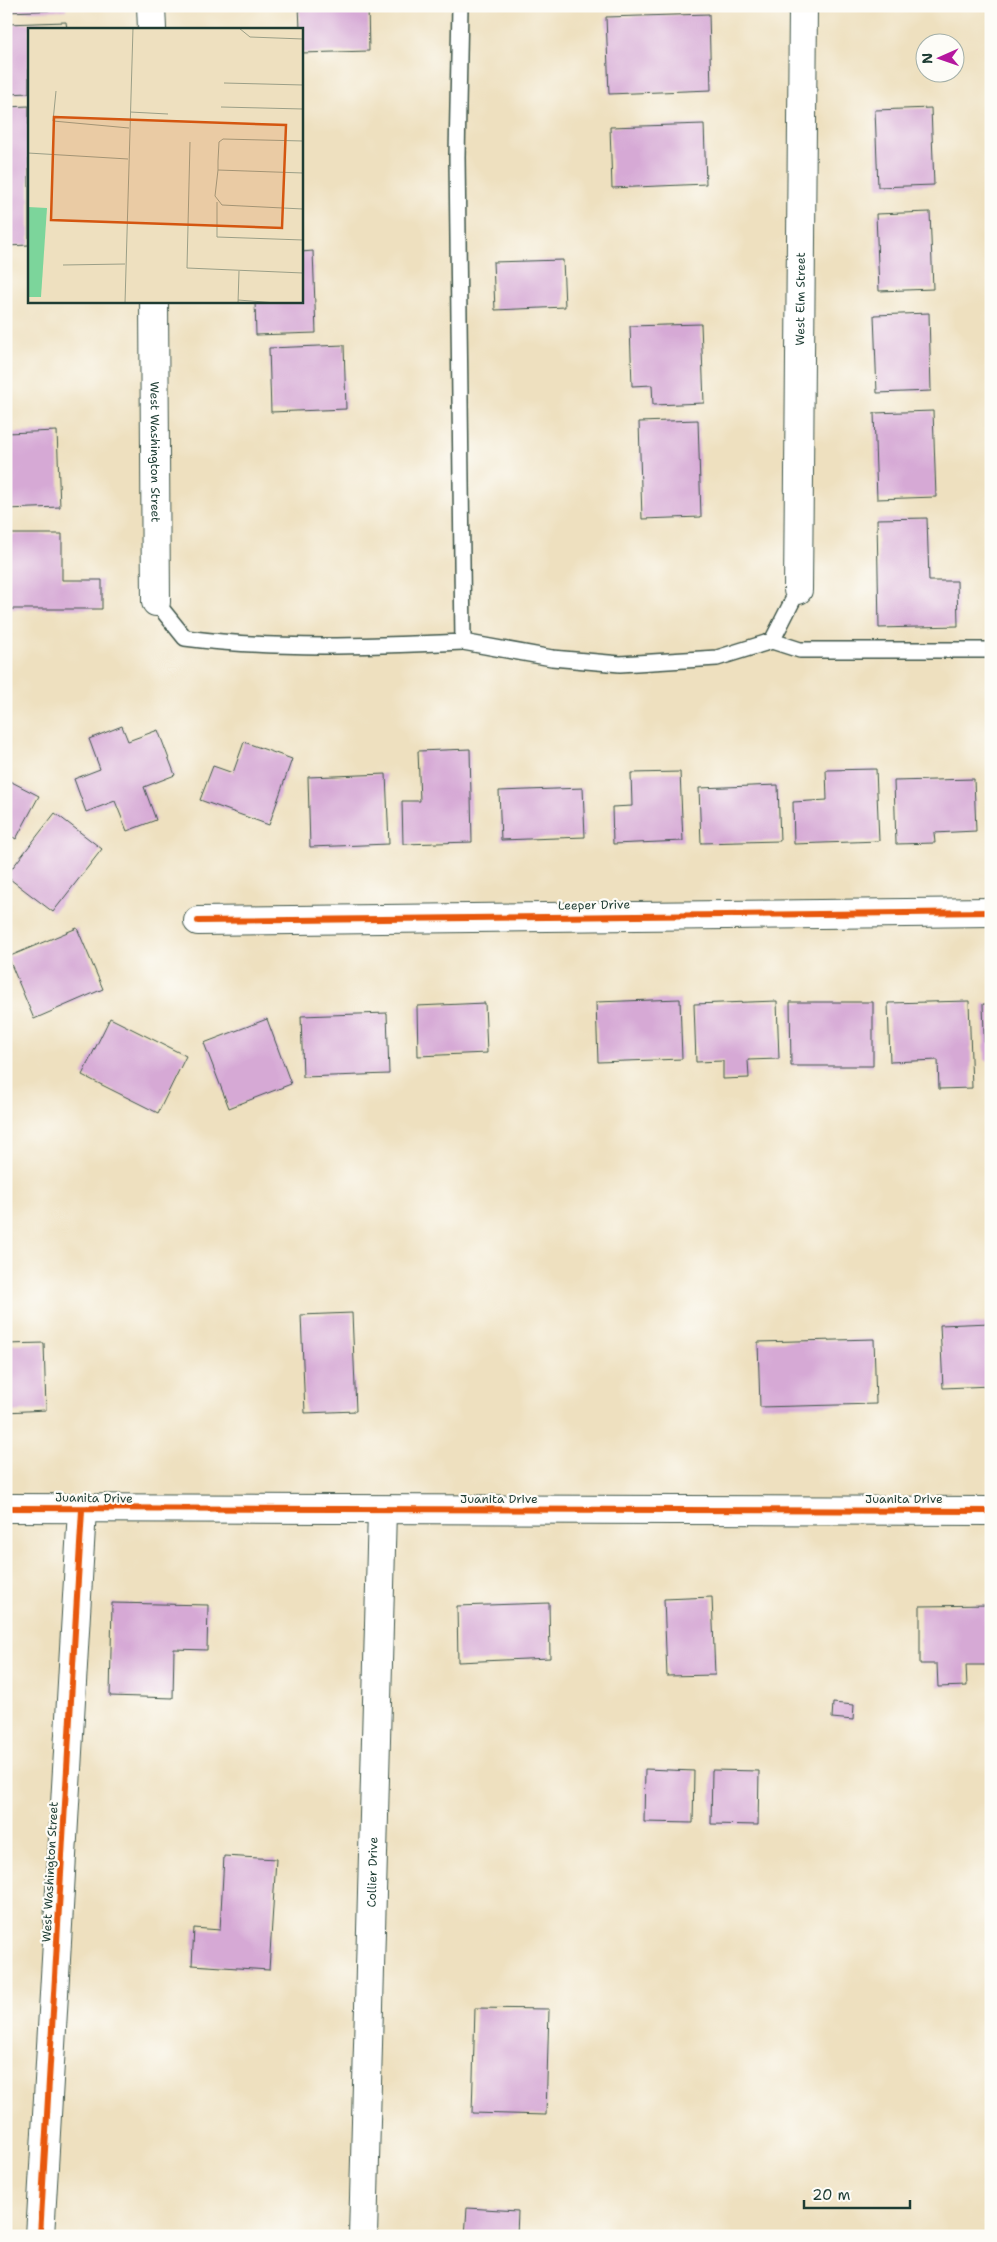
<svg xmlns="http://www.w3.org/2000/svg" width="997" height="2242" font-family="'Shantell Sans',sans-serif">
  <rect width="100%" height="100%" fill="#fdfcf7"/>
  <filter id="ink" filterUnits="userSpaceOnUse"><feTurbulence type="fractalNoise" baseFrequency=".02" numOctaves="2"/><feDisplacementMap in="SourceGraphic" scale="10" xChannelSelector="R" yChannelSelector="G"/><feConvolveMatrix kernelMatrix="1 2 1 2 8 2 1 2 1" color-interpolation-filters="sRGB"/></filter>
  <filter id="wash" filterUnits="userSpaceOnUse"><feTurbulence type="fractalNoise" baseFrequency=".0096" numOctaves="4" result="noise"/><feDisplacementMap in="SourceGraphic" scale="20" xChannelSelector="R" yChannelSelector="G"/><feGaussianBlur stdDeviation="1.12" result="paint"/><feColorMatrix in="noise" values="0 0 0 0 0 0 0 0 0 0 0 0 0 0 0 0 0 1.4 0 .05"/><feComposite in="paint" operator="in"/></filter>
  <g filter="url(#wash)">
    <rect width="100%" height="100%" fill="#eee0bf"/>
    <g id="blocks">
      <!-- building -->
      <g fill="#d6a9d5">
        <path d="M6 6H66V10L6 12Z"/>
        <path d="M299 6H368L369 51 301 53Z"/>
        <path d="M709 14 711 90 609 94 606 17Z"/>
        <path d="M66 22 67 29H29V93L9 94 6 24Z"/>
        <path d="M29 106V245L6 246V107Z"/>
        <path d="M931 108 934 185 878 187 875 110Z"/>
        <path d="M704 124 706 184 612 188 610 127Z"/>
        <path d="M930 212 933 289 879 291 876 214Z"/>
        <path d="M313 251 316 333 256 335 255 301H301V252Z"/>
        <path d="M563 260 565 307 495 310 493 262Z"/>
        <path d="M929 313 931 391 877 393 874 315Z"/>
        <path d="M701 324 704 403 653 405 652 385 632 386 630 326Z"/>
        <path d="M344 345 346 409 271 412 269 348Z"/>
        <path d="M933 411 936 497 877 499 874 413Z"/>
        <path d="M698 420 701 517 642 519 639 422Z"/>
        <path d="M57 431 60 507 6 509V433Z"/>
        <path d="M927 518 929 581H957L958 626 879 628 877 519Z"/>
        <path d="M6 534H62V580H102V609H6Z"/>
        <path d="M122 726 128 741 158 730 175 775 144 787 156 820 127 831 115 801 86 812 74 779 100 769 89 739Z"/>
        <path d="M244 742 292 759 269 825 200 800 213 766 233 773Z"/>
        <path d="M470 749 472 842 403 844 402 801H420L418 751Z"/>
        <path d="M876 769 879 841 794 844 793 802 827 800 826 770Z"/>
        <path d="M680 772 683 841 613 844 612 807 632 806 631 773Z"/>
        <path d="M386 774 389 844 310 847 308 777Z"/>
        <path d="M6 779 39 796 16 839 6 833Z"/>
        <path d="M974 779 976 831 934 833 935 843 896 844 894 781Z"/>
        <path d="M778 785 780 841 701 843 699 788Z"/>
        <path d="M583 788 585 837 501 840 499 791Z"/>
        <path d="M55 813 102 849 53 912 6 876Z"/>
        <path d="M77 928 103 989 34 1019 8 957Z"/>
        <path d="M680 999 682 1059 598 1062 596 1002Z"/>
        <path d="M777 1001 779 1059 748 1060 749 1078 723 1079V1061L696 1062 694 1004Z"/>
        <path d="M969 1001 972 1088 939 1089 938 1060 890 1062 888 1003Z"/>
        <path d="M790 1002H873V1066H791Z"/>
        <path d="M485 1003 487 1053 418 1056 417 1006Z"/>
        <path d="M983 1004H991V1061H985Z"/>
        <path d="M387 1013 389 1074 303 1077 301 1016Z"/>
        <path d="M110 1018 186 1056 158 1113 82 1075Z"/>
        <path d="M267 1019 291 1084 229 1108 204 1043Z"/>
        <path d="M352 1313 356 1411 305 1413 301 1315Z"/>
        <path d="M991 1323V1386L943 1388 940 1325Z"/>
        <path d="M874 1339 876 1404 760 1407 758 1342Z"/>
        <path d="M44 1343 46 1410 6 1412V1344Z"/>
        <path d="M712 1597 715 1675 667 1676 664 1599Z"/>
        <path d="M112 1603 208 1605 207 1650 174 1649 173 1698 110 1696Z"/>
        <path d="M549 1603 550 1658 458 1662 457 1606Z"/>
        <path d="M991 1605V1665H966L967 1686 938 1687 937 1664H920V1606Z"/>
        <path d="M833 1703 854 1705 853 1720 832 1718Z"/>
        <path d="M645 1769 694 1771 693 1823 644 1822Z"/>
        <path d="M712 1770 759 1771 758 1825 711 1824Z"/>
        <path d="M224 1856 276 1859 269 1970 192 1965 194 1928 220 1930Z"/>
        <path d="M475 2008 549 2009 546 2115 472 2113Z"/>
        <path d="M467 2208 518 2211 517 2236H465Z"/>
      </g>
    </g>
  </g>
  <g filter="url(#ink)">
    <use href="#blocks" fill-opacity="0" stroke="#3e5549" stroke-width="1"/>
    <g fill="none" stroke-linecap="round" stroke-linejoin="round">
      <!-- service casing -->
      <g stroke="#3e5549" stroke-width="18">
        <g id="service">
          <path d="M156 602 185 638C277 650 371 646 463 642L457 157 460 6"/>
          <path d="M772 641 800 650H991"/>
          <path d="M463 642 552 658 620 664 717 658 772 641 798 590"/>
        </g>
      </g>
      <!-- minor casing -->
      <g stroke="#3e5549" stroke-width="30">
        <g id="minor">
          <path d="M151 6 152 29"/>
          <path id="s1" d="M154 301 156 602"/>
          <path id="s2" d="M798 590 803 6"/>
          <path d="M198 921 991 912"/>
          <path d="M40 2236 82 1510"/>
          <path id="s3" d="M363 2236 382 1510"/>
        </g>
      </g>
      <!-- tertiary casing -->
      <g stroke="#3e5549" stroke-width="30">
        <path id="tertiary" d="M6 1508 991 1511"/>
      </g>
      <!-- service -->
      <use href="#service" stroke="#fff" stroke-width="15"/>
      <!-- minor -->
      <use href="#minor" stroke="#fff" stroke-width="28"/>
      <!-- tertiary -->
      <use href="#tertiary" stroke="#fff" stroke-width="28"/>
      <!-- cycleway casing -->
      <g stroke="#fdfcf7" stroke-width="9">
        <g id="cycleway">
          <path d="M198 921 991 912"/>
          <path d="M6 1508 991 1511"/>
          <path d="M40 2236 82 1510"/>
        </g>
      </g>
      <!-- cycleway -->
      <use href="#cycleway" stroke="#e8590c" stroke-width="6"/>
    </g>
  </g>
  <g text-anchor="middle" stroke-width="4.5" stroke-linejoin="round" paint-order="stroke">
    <!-- street labels -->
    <g font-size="12" fill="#1f3d34" stroke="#fdfcf7">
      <text dy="4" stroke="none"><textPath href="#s2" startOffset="291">West Elm Street</textPath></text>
      <text dy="4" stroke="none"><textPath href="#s1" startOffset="151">West Washington Street</textPath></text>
      <text transform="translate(594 905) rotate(-1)" y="4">Leeper Drive</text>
      <text transform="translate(94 1498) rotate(1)" y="4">Juanita Drive</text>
      <text x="499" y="1503">Juanita Drive</text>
      <text x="904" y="1503">Juanita Drive</text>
      <text transform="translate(50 1872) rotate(-87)" y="4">West Washington Street</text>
      <text dy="4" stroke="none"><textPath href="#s3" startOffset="364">Collier Drive</textPath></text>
    </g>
  </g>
  <!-- overview -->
  <g transform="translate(28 28)">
    <rect width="275" height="275" fill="#eee0bf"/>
    <path d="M0 179 19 180 13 269H0Z" fill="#7cd59b"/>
    <path fill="none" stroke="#9b9f87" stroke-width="1" d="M211 0 222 9 275 11M196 55 275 57M28 63 25 93 101 100M193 79 275 81M102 84 140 86M275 113 195 111 191 114 190 133V142L275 145M162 114 159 240 275 245M0 125 100 131M190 142 187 168 194 177 275 181M189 174V209L275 212M35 237 97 236M210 272 249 275M97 275 105 0M210 275 211 243"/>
    <path fill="#d45610" fill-opacity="0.15" stroke="#d45610" stroke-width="2.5" d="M26 89 258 97 254 200 23 192Z"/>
    <rect width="275" height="275" fill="none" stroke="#1f3d34" stroke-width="2.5"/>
  </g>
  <!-- margin -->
  <rect width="997" height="2242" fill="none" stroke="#fdfcf7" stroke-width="25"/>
  <!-- north arrow -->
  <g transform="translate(940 58) rotate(268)"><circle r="24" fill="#fdfcf7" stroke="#a4b0a9"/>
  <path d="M0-4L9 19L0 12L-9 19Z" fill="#b5179e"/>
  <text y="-8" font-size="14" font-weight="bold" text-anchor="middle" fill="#1f3d34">N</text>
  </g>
  <!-- scale -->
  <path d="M804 2200v8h106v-8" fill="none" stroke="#1f3d34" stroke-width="2.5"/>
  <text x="812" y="2200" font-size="15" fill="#1f3d34" stroke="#fdfcf7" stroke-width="4" paint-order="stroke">20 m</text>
</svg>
